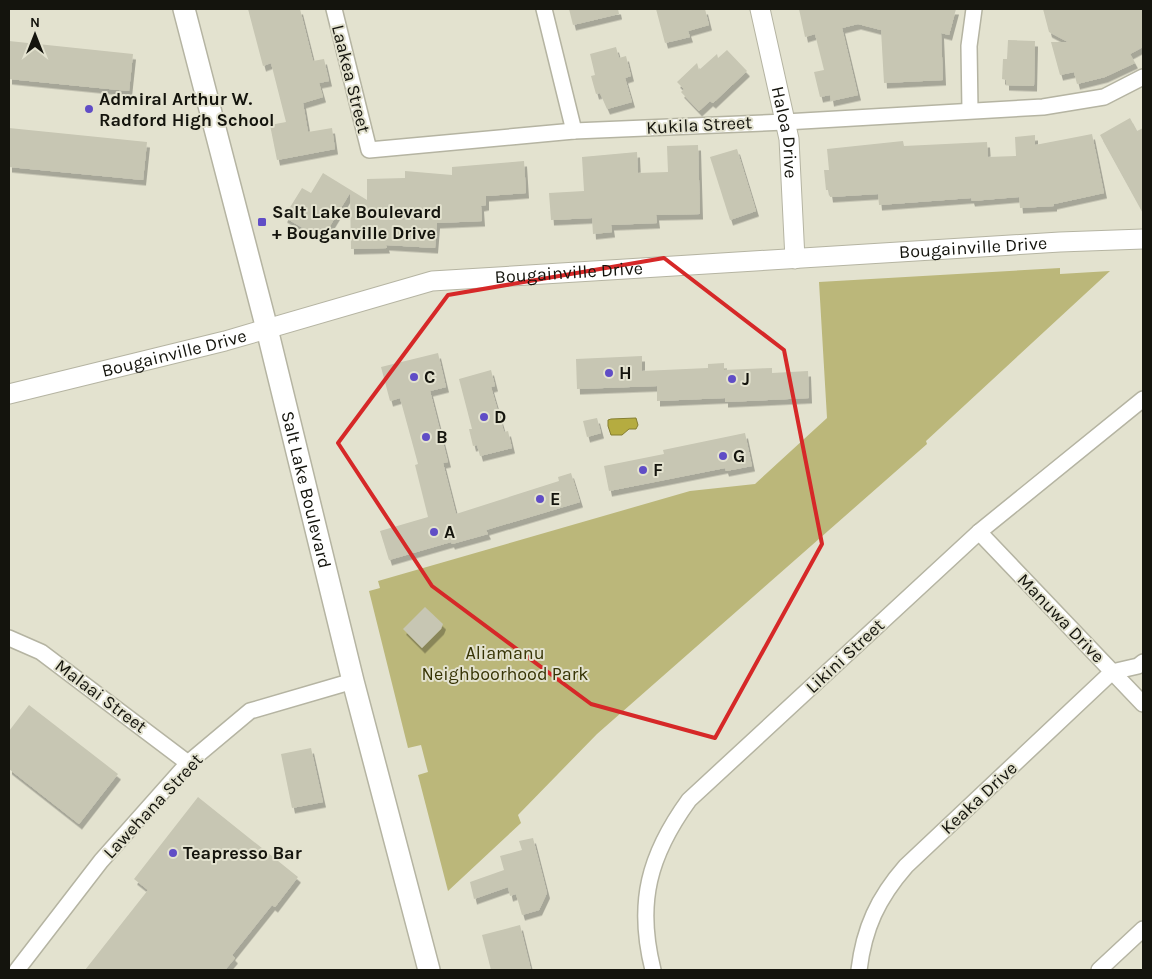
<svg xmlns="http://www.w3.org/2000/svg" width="1152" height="979" font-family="Karla,sans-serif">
  <defs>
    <filter id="shadow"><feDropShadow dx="3" dy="5.5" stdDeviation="0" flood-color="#0004"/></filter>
  </defs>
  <rect width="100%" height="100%" fill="#e3e2cf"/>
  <!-- green -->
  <path fill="#bbb77a" d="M1060 268V274L1110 271 926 441 927 444 597 734 518 815 521 823 448 891 418 775 428 772 421 745 408 748 369 591 380 588 378 581 690 491 755 484 827 418 819 282Z"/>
  <!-- water -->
  <path fill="#b5ac40" stroke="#857e31" d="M636 418 638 425 636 429H629L622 435H611L608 426V420L611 419Z"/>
  <!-- building -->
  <g fill="#c7c6b3" filter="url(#shadow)">
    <path d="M248 9H300L313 61 324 59 329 81 319 83 323 97 303 103 308 132 332 128 335 149 277 160 270 125 286 122 271 63 263 66Z"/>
    <path d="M569 9H618L619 14 573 25Z"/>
    <path d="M656 9H705L709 25 688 31 690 37 665 43Z"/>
    <path d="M799 9H956L949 35 941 33 943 80 884 83 881 30 858 24 842 28 858 95 831 101 830 95 820 97 814 72 824 70 815 34 805 37Z"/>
    <path d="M1043 9H1143V47L1130 54 1135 63 1105 77 1077 84 1074 72 1060 75 1051 42H1068L1049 32Z"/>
    <path d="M1008 40 1035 41 1034 86 1006 85V80L1002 79 1003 59H1007Z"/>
    <path d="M9 41 133 54 129 91 9 79Z"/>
    <path d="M616 47 619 58 626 56 631 76 625 78 632 102 607 109 600 93 596 94 591 76 595 75 590 54Z"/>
    <path d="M727 50 747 71 713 103 710 101 699 111 681 92 684 89 677 82 697 63 699 70 717 54 718 58Z"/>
    <path d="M1130 118 1137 131 1143 128V213L1100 135Z"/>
    <path d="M9 128 147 142 143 180 9 167Z"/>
    <path d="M1092 134 1104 193 1054 204V206L1020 208 1019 197 972 201 971 198 879 205 878 194 830 197 829 190H826L824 170H829L827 149 903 141 904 146 987 142 988 157 1016 156 1015 137 1035 135V145Z"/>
    <path d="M698 145 700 214 656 215 657 223 611 225 612 232 593 234 592 218 551 220 549 193 584 191 582 157 637 152 638 173 668 172 667 146Z"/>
    <path d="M737 149 756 211 730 220 710 157Z"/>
    <path d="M524 161 526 193 486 196V205L481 206 482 221 437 223 435 248 386 245 387 248 351 249 350 193 322 239 284 217 302 188 311 193 323 173 367 200V179L405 178V171L452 175V167Z"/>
    <path d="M438 353 446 387 430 391 448 462 443 463 456 514 559 481 558 477 571 473 580 502 486 530 488 534 452 544 451 542 389 560 380 531 428 517 415 465 418 464 400 398 390 401 381 367Z"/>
    <path d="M642 356V371L708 368V364L724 363V370L772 368V373L808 371 809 398 725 402V398L657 401V386L577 389 576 359Z"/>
    <path d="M491 370 495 386 491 387 504 432 508 431 512 448 480 456 477 445 473 446 469 429H472L459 379Z"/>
    <path d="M597 418 601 433 587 437 583 421Z"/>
    <path d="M745 433 752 466 726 471 725 468 609 491 604 466 664 454 663 450Z"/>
    <path d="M425 607 443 624 441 629 422 648 403 629Z"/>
    <path d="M29 705 118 774 79 824 9 769V731Z"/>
    <path d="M311 748 323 802 292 808 281 754Z"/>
    <path d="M198 797 298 877 275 907 272 905 232 955 235 958 225 970H85L148 890 134 879Z"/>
    <path d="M533 838 547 893 539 910 522 915 516 894 510 896 508 887 474 899 470 882 504 870 500 856 522 850 519 841Z"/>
    <path d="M520 925 531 970H491L482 935Z"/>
  </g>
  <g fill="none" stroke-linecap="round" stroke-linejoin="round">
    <!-- minor casing -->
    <g stroke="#b5b4a2" stroke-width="18">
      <g id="minor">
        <path d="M334 9 369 150 574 131 785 122 1043 107 1104 97 1143 77"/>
        <path d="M544 9 574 131"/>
        <path d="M970 110 969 46 974 9"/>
        <path d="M979 532 1143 704"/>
        <path d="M9 638 41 652 188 763"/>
        <path d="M17 970 101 861 188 763 250 711 353 681"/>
        <path d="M653 970C636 903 649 855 689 800L979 532 1143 399"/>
        <path d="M859 970C864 928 878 898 906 866L1112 672 1138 666 1143 662"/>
        <path d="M1099 970 1143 929"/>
      </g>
    </g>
    <!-- tertiary casing -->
    <g stroke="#b5b4a2" stroke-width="21">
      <g id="tertiary">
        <path id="s1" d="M760 9 789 139 795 259"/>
        <path id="s2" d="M9 394 225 341 432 281 1060 242 1143 239"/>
      </g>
    </g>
    <!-- secondary casing -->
    <g stroke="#b5b4a2" stroke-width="24">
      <g id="secondary">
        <path id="s3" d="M184 9 267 329 353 681 429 970"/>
      </g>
    </g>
    <!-- minor -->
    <use href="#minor" stroke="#fff" stroke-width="15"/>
    <!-- tertiary -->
    <use href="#tertiary" stroke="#fff" stroke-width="19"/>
    <!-- secondary -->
    <use href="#secondary" stroke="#fff" stroke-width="21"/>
  </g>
  <!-- marked area -->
  <path fill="none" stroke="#d62828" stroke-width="4" stroke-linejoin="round" d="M664 258 784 350 822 544 715 738 591 704 432 586 338 443 448 295Z"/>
  <!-- markers -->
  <g fill="#604dc6" stroke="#e3e2cf" stroke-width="2">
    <circle cx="89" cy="109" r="5"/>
    <rect x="257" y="217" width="10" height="10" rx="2.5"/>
    <circle cx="609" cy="373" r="5"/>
    <circle cx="414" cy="377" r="5"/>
    <circle cx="732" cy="379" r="5"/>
    <circle cx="484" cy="417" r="5"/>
    <circle cx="426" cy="437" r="5"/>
    <circle cx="723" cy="456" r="5"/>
    <circle cx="643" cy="470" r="5"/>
    <circle cx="540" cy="499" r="5"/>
    <circle cx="434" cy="532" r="5"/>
    <circle cx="173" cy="853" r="5"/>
  </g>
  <g text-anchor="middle" stroke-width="4" stroke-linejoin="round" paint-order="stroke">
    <!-- street labels -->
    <g font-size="18" fill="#14140d" stroke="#e3e2cf">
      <text transform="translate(351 79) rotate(76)" y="6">Laakea Street</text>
      <text transform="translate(699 125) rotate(-3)" y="6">Kukila Street</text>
      <text dy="6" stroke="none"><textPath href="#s1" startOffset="126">Haloa Drive</textPath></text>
      <text dy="6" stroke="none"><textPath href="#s2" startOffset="980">Bougainville Drive</textPath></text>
      <text dy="6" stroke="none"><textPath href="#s2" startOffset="575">Bougainville Drive</textPath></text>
      <text dy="6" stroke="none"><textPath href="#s2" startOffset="170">Bougainville Drive</textPath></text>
      <text dy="6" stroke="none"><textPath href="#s3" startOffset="496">Salt Lake Boulevard</textPath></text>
      <text transform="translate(1061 618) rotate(46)" y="6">Manuwa Drive</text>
      <text transform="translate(845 656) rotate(-43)" y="6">Likini Street</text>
      <text transform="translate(101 696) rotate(37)" y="6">Malaai Street</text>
      <text transform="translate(979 798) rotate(-43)" y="6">Keaka Drive</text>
      <text transform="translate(153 806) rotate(-47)" y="6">Lawehana Street</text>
    </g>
    <!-- poi labels -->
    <g font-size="18" font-weight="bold" fill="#14140d" stroke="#e3e2cf" text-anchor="start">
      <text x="99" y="105">Admiral Arthur W.<tspan x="99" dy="21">Radford High School</tspan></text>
      <text x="272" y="218">Salt Lake Boulevard<tspan x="272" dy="21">+ Bouganville Drive</tspan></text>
      <text x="619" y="379">H</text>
      <text x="424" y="383">C</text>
      <text x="742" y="385">J</text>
      <text x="494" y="423">D</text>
      <text x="436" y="443">B</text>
      <text x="733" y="462">G</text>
      <text x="653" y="476">F</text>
      <text x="550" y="505">E</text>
      <text x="444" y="538">A</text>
      <text x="183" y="859">Teapresso Bar</text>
    </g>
    <!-- park labels -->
    <g font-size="18" fill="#363304" stroke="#e3e2cf">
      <text x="505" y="659">Aliamanu<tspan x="505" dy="21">Neighboorhood Park</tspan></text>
    </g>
  </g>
  <!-- border -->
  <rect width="1152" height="979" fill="none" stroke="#14140d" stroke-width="20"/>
  <!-- north arrow -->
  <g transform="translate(35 35)" stroke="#e3e2cf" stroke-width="4" paint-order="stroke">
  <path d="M0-4L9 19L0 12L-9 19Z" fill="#14140d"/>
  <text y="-8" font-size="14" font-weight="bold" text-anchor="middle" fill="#14140d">N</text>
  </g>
</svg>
